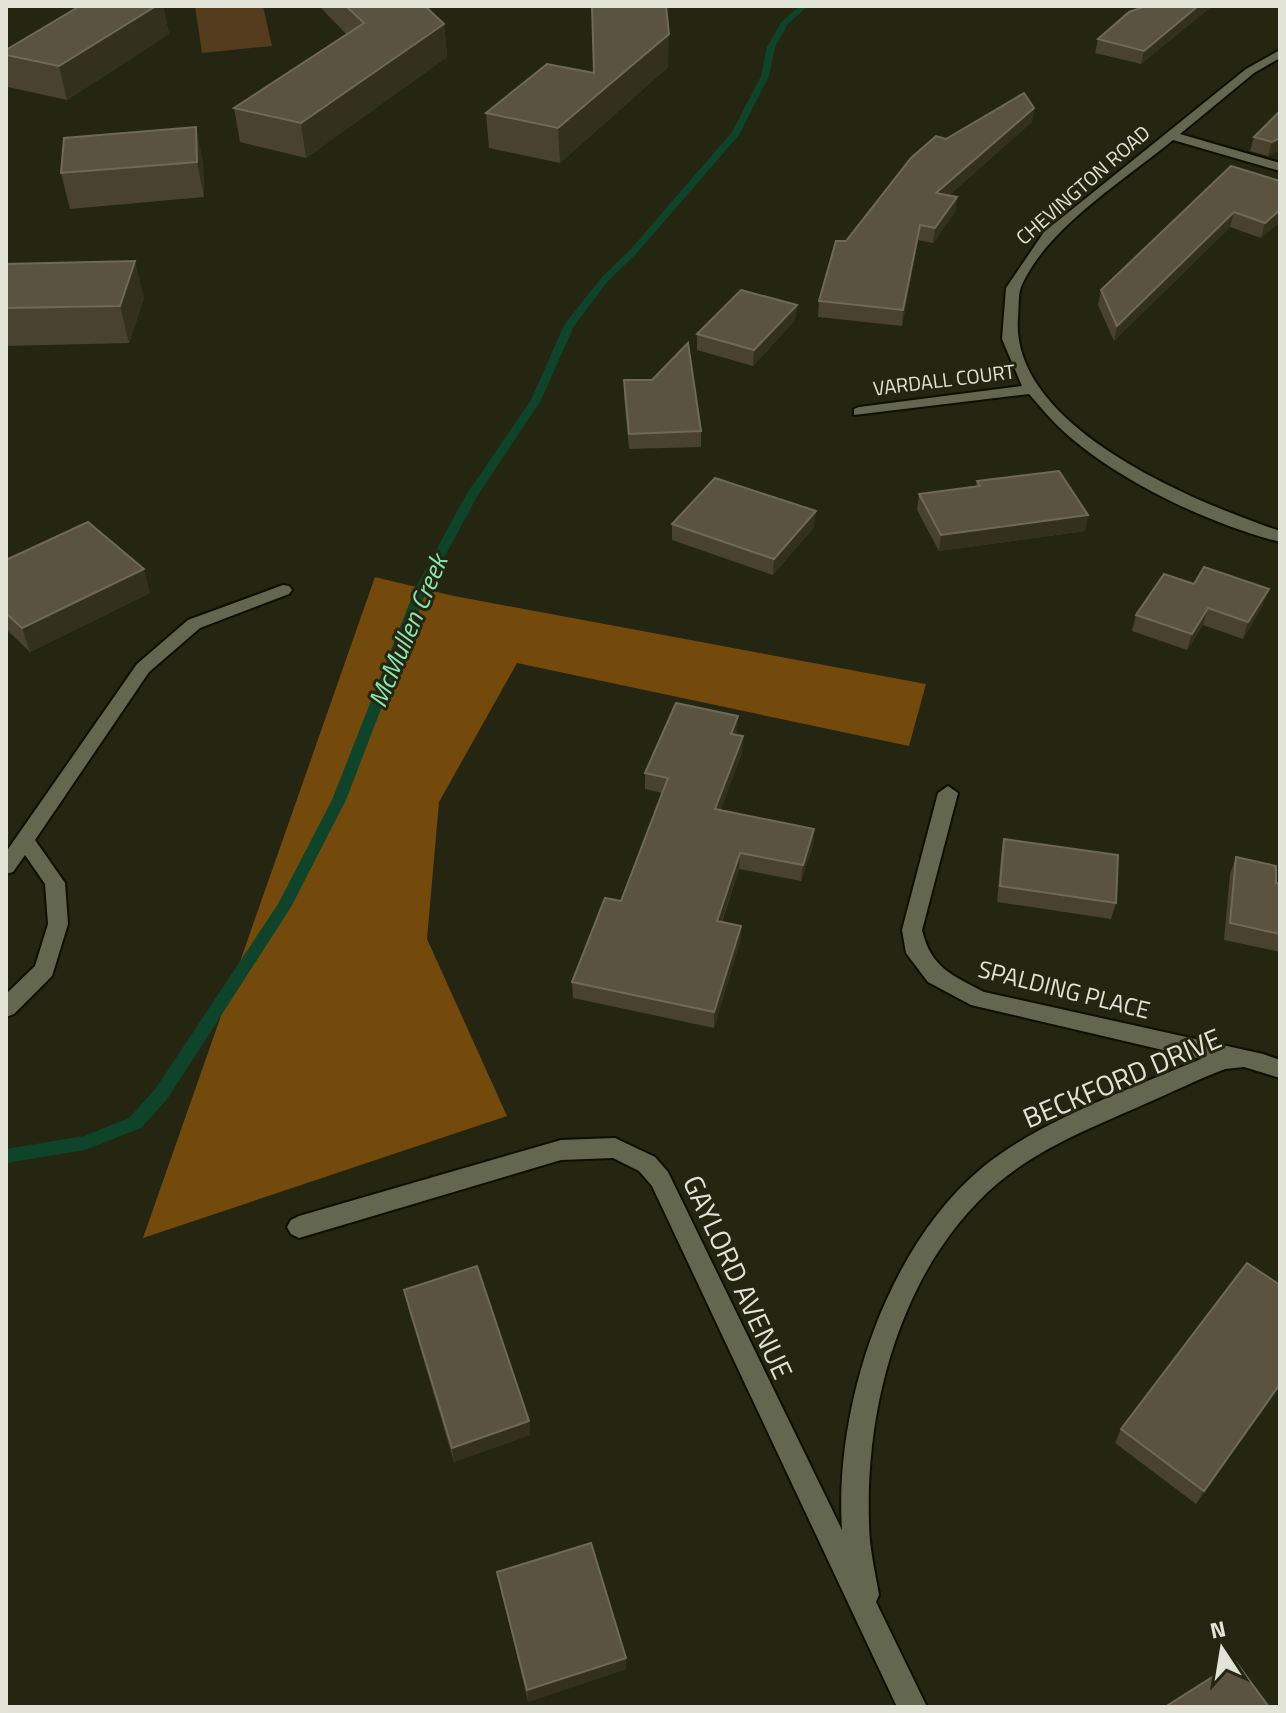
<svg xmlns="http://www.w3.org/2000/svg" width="1286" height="1713" font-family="'Titillium Web',sans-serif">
  <rect width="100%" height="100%" fill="#242612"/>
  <!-- green -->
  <path fill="#553c1d" d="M195 6H263L272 46 202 53Z"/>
  <!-- forest -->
  <path fill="#744a0c" d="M375 577 449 595 926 684 909 746 517 663 439 802 427 939 507 1116 143 1238Z"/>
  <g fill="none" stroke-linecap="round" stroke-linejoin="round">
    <!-- stream -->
    <path fill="#0e4429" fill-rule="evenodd" d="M800 6H808L788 24 775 47 769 76 739 135 636 254 608 281 574 326 541 400 478 495 427 589 346 800 291 907 168 1098 141 1128 85 1150 6 1163V1149L84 1136 129 1118 156 1088 278 904 332 800 415 589 466 495 531 400 564 325 602 277 630 250 732 132 761 76 767 47 782 21Z"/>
    <!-- minor casing -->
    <g stroke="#0d0f00" stroke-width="4">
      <g id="minor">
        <path d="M1280 50V58L1254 73 1180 134 1280 163V171L1173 140C1125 180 1046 228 1021 287 1018 295 1019 308 1018 317 1009 427 1195 502 1280 531V542C1209 524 1116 480 1062 430 1050 419 1040 406 1029 394L854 415V409L859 407 1022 386 1002 339 1006 288 1044 232 1246 69Z"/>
        <path d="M283 585 289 586 292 590 289 594 200 628 149 672 35 840 65 883 68 924 52 976 14 1014 6 1017V994L35 966 48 924 45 884 25 855 13 872 6 874V852L137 664 188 620Z"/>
        <path d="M948 786 958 793 922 930C931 968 952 975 984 992L1263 1054 1280 1060V1078L1244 1067 1225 1069C1198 1079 1173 1092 1147 1103 1096 1126 1042 1146 998 1183 903 1264 865 1402 869 1523 869 1547 875 1571 879 1595L876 1602 927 1707H897L652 1186 639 1171 613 1158 561 1160 299 1238 291 1234 287 1227 291 1220 299 1216 561 1140 615 1138 655 1157 668 1172 842 1530C834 1407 886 1247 983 1167 1041 1120 1132 1088 1201 1059L971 1005 928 982 906 953 902 930 938 793Z"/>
      </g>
    </g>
    <!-- minor -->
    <use href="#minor" fill="#646750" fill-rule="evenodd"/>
  </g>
  <!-- wall -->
  <g fill="#48422e">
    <path d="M80 6H163L169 34 67 100 8 87 6 81V50Z"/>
    <path d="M322 6H425L444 24 447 57 306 158 240 142 234 108 346 34 322 9Z"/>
    <path d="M1212 6 1141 64 1095 53 1098 39Z"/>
    <path d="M668 67 560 163 489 148 486 113 593 73Z"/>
    <path d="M1034 108 1032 122 948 196 957 197 955 212 933 243 918 240 902 326 818 317 819 301 846 241 946 139Z"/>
    <path d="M1280 111V150L1268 156 1250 151 1254 137Z"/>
    <path d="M203 162 204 197 70 209 61 173Z"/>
    <path d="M1280 181V222L1261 238 1230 227 1114 341 1098 305 1101 290Z"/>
    <path d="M6 264 144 298 129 343 6 346Z"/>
    <path d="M797 305 795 320 753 366 697 350V334Z"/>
    <path d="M624 380 701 431V447L629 449 624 396Z"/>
    <path d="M977 481 1088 515 1085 531 939 551 917 510 919 494 976 487Z"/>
    <path d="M672 524 814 527 773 575 672 540Z"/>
    <path d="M6 560 150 593 30 652 6 629Z"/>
    <path d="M1194 584 1263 605 1243 639 1203 625 1187 650 1132 631 1136 615Z"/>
    <path d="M738 716 736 735 742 753 720 810 814 829 813 845 801 881 739 869 722 922 741 926 740 942 714 1028 573 998 572 982 621 901 662 793 645 789V773Z"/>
    <path d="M1004 839 1116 903 1111 919 997 902 1001 856Z"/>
    <path d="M1236 857 1276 883 1280 884V952L1224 940 1230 874Z"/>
    <path d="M1280 1285V1386L1196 1504 1115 1443 1121 1429Z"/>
    <path d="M404 1290 529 1421 530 1435 454 1462 407 1304Z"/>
    <path d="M497 1572 626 1658V1669L528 1702Z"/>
  </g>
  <!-- shaded-wall -->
  <g fill="#33301b">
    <path d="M156 6H163L169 34 67 100 59 66Z"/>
    <path d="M1198 6H1212L1141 64 1144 51Z"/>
    <path d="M444 24 447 57 306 158 301 123Z"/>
    <path d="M669 34 668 67 560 163 558 128Z"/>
    <path d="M1034 108 1032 122 934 208 936 193Z"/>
    <path d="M196 127 203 162 204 197 197 162Z"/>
    <path d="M1280 138V150L1268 156 1272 142Z"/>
    <path d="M957 197 955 212 933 243 935 228Z"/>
    <path d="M1280 210V222L1261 238 1265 223Z"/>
    <path d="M1234 212 1230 227 1114 341 1117 326Z"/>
    <path d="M920 225 918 240 902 326 903 310Z"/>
    <path d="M135 261 144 298 129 343 120 306Z"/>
    <path d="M797 305 795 320 753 366 754 350Z"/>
    <path d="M816 511 814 527 773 575 774 559Z"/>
    <path d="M1088 515 1085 531 939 551 941 535Z"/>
    <path d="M144 569 150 593 30 652 22 628Z"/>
    <path d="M1269 589 1263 605 1243 639 1248 622Z"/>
    <path d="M1208 608 1203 625 1187 650 1192 634Z"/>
    <path d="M738 716 737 732 730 750 731 734Z"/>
    <path d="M743 736 742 753 715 826V809Z"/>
    <path d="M814 829 813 845 801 881 803 865Z"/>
    <path d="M740 853 739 869 716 937 717 921Z"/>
    <path d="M741 926 740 942 714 1028V1012Z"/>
    <path d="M1280 1384V1386L1196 1504 1204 1491Z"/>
    <path d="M529 1421 530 1435 454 1462 452 1448Z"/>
    <path d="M626 1658V1669L528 1702 527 1690Z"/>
  </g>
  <!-- building -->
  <g fill="#595340" stroke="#6e6a57" stroke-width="2">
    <path d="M80 6H156L59 66 6 55V50Z"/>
    <path d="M346 6H425L444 24 301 123 234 108 364 23Z"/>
    <path d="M592 6H666L669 34 558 128 486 113 547 64 594 73Z"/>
    <path d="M1146 6H1198L1144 51 1098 39 1129 12Z"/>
    <path d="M1024 93 1034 108 936 193 957 197 935 228 920 225 903 310 819 301 836 241H846L911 158 936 136 946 139Z"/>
    <path d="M1280 111V138L1272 142 1254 137Z"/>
    <path d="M196 127 197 162 61 173 64 138Z"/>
    <path d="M1231 166 1280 181V210L1265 223 1234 212 1117 326 1101 290Z"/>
    <path d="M135 261 120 306 6 308V264Z"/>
    <path d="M741 290 797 305 754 350 697 334Z"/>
    <path d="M688 343 701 431 629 434 624 380H652Z"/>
    <path d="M1059 471 1088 515 941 535 919 494 980 486 977 481Z"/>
    <path d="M715 478 816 511 774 559 672 524Z"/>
    <path d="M88 522 144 569 22 628 6 613V560Z"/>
    <path d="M1204 567 1269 589 1248 622 1208 608 1192 634 1136 615 1164 574 1194 584Z"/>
    <path d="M676 703 738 716 731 734 743 736 715 809 814 829 803 865 740 853 717 921 741 926 714 1012 572 982 605 898 621 901 668 778 645 773Z"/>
    <path d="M1004 839 1118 855 1116 903 1000 886Z"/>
    <path d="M1236 857 1276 866V883L1280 884V934L1230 923Z"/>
    <path d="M1247 1263 1280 1285V1384L1204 1491 1121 1429Z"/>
    <path d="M477 1266 529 1421 452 1448 404 1290Z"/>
    <path d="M591 1543 626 1658 527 1690 497 1572Z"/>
    <path d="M1236 1662 1269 1707H1165Z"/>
  </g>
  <g text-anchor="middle" stroke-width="6" stroke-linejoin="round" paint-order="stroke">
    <!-- far-street labels -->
    <g font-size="20" fill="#e1e3d6" stroke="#242612">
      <text transform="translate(1083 185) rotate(-41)" y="7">CHEVINGTON ROAD</text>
      <text transform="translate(944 380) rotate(-7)" y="7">VARDALL COURT</text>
    </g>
    <!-- street labels -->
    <g font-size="24" fill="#e1e3d6" stroke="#242612">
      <text transform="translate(1064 990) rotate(14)" y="8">SPALDING PLACE</text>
    </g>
    <!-- water labels -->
    <g font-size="26" font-style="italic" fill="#88e7af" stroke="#242612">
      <text transform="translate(408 631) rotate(-67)" y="9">McMullen Creek</text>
    </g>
    <!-- near-street labels -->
    <g font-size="28" fill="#e1e3d6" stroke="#242612">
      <text transform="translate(1122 1078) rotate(-23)" y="10">BECKFORD DRIVE</text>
      <text transform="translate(738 1277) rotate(65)" y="10">GAYLORD AVENUE</text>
    </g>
  </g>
  <!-- border -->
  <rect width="1286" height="1713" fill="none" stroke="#e1e3d6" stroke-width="16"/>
  <!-- north arrow -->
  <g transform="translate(1222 1649) rotate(348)" stroke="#242612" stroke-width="6" paint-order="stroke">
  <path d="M0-6L14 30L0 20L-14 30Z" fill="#e1e3d6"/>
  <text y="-12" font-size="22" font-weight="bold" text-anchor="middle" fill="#e1e3d6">N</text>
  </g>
</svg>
